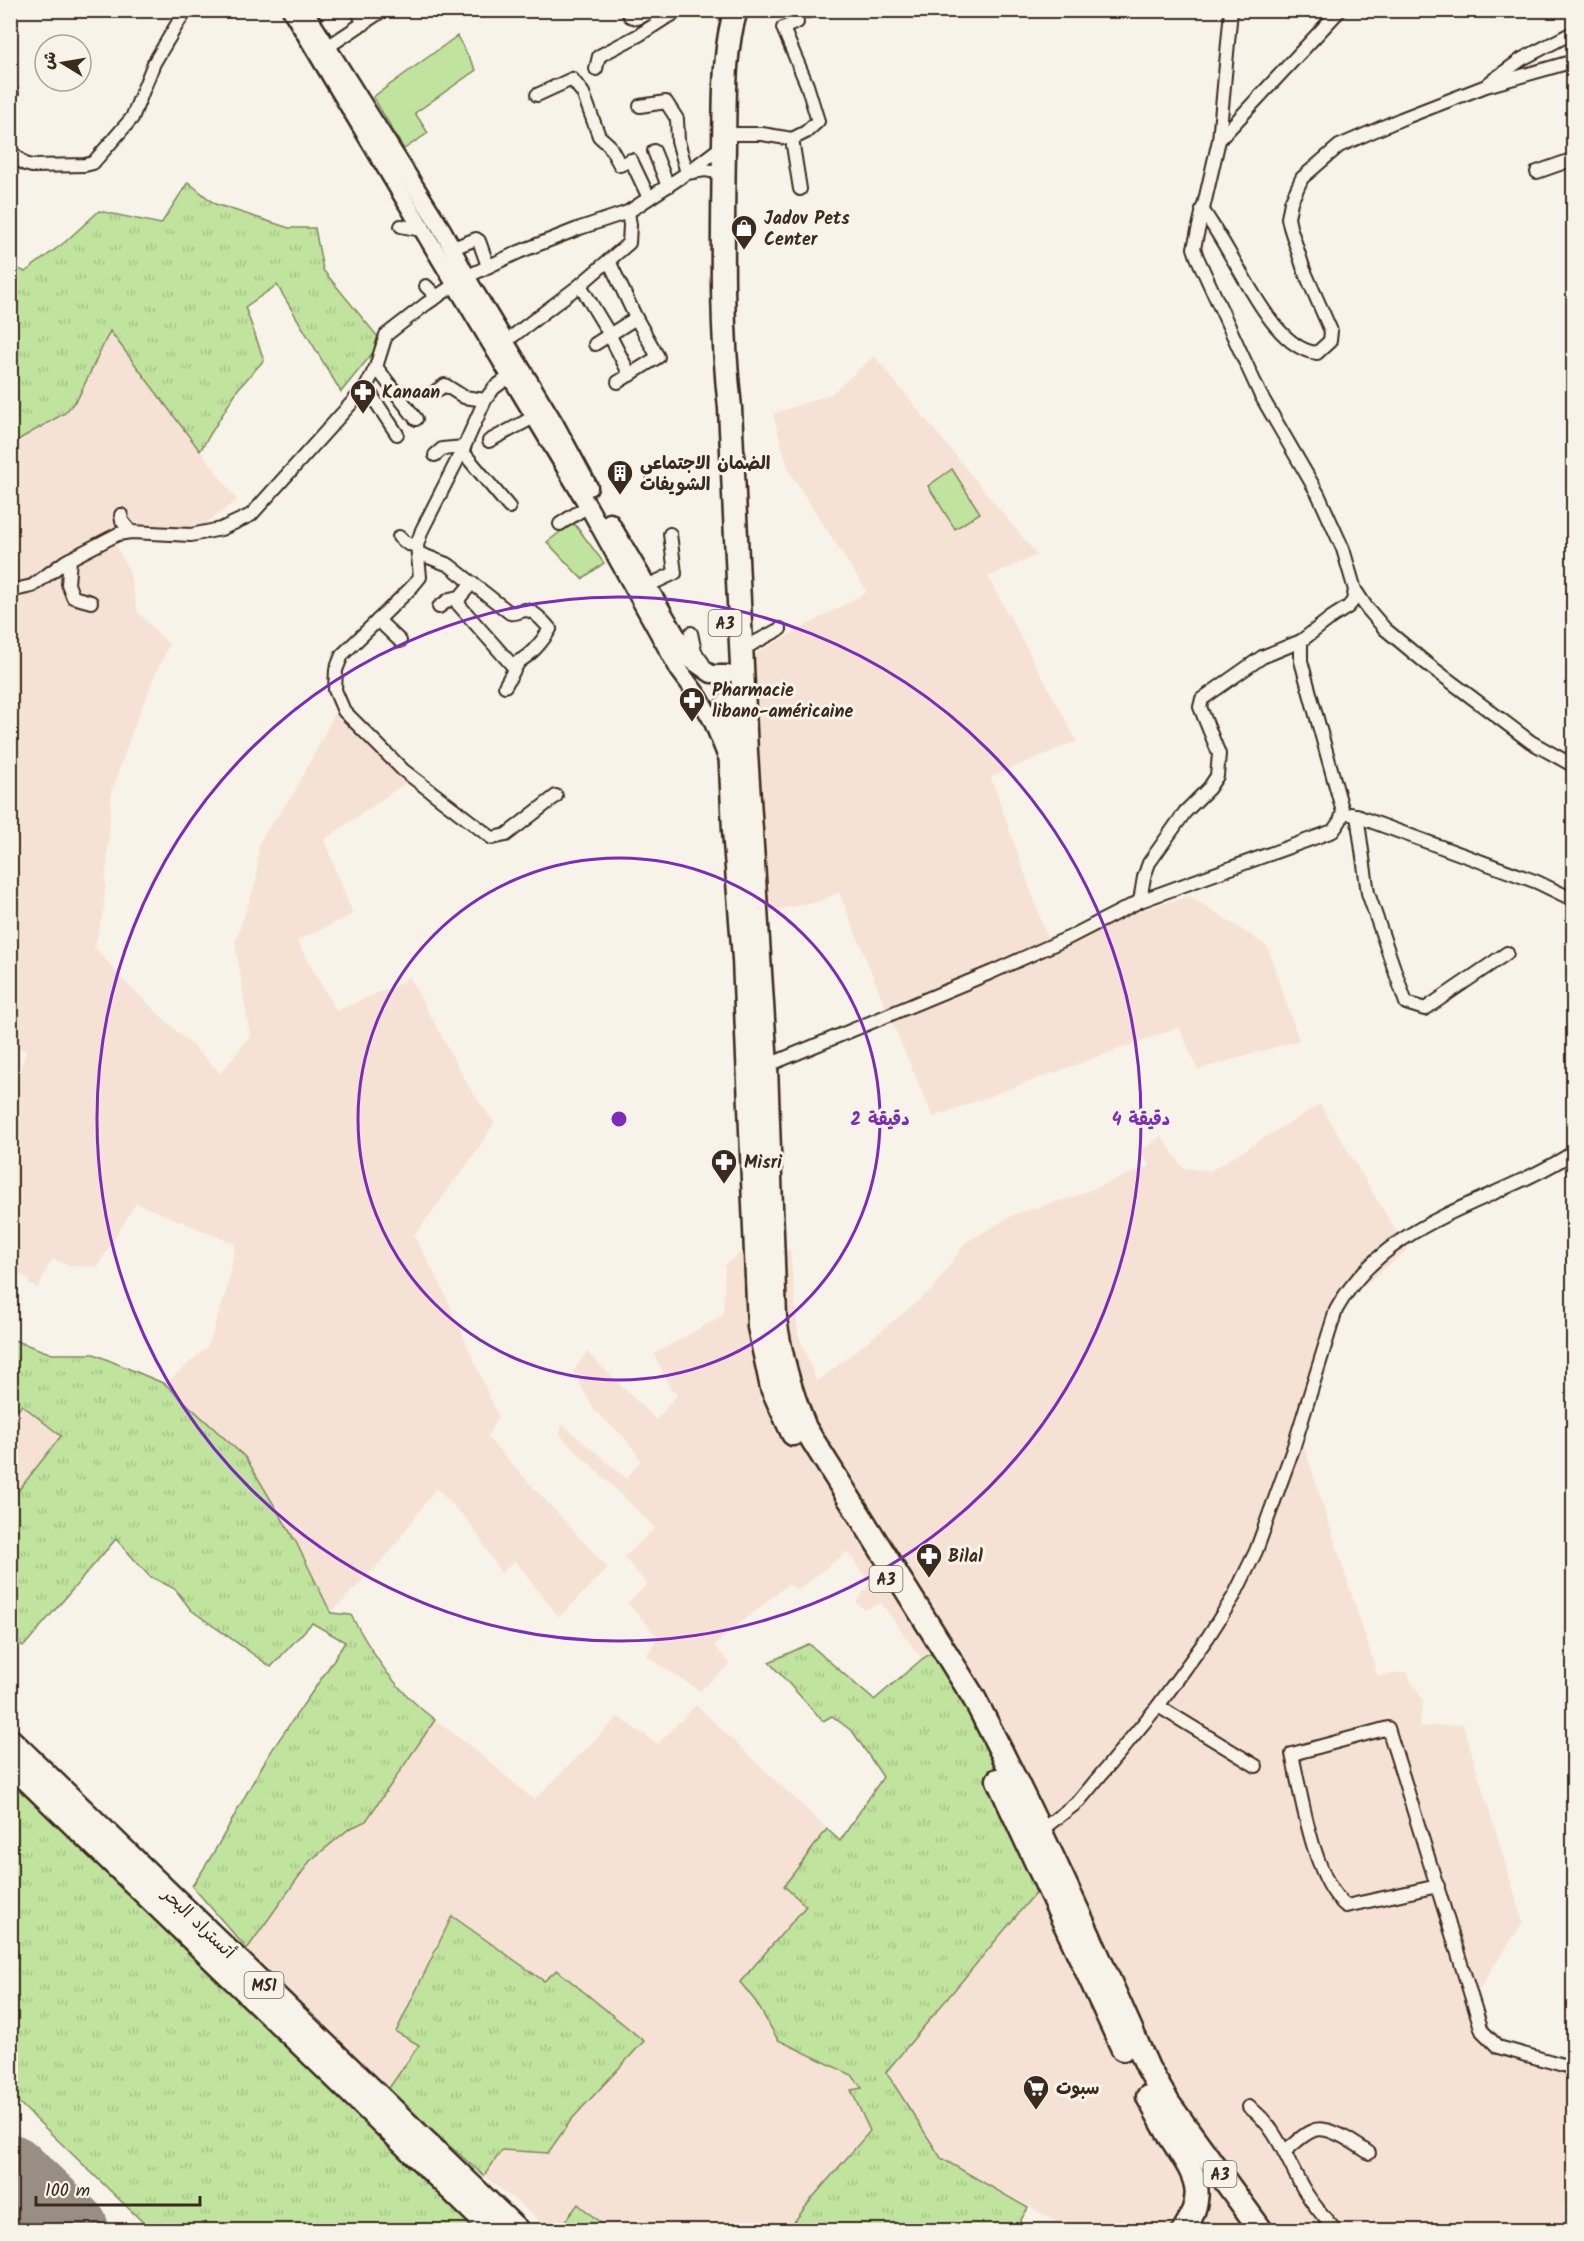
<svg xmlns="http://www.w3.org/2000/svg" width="1584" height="2241" font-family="Kalam,'Playpen Sans Arabic',sans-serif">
  <defs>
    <pattern id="grass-tufts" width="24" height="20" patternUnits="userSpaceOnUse" patternTransform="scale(1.5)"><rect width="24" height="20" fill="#c0e39d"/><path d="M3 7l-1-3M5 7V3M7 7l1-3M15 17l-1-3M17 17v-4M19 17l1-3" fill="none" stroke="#a6c387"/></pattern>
  </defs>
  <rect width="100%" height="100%" fill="#f7f3e8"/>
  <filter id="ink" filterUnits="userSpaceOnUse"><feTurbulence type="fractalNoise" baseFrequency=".0167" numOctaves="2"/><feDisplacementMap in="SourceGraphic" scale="12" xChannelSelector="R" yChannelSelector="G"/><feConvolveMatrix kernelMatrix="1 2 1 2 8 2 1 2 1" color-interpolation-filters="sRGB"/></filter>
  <g filter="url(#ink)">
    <!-- built -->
    <g fill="#f6e2d4">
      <path d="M110 330 237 500 195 532 170 530 114 541 129 571 138 612 169 645 155 675 132 732 112 791 104 906 95 947 123 980 221 1073 250 1036 235 942 256 881 259 842 295 791 335 713 407 782 324 840 353 914 297 941 336 1011 401 983 409 976 469 1087 494 1123 476 1152 414 1236 440 1283 498 1416 487 1437 608 1568 559 1617 515 1561 501 1573 470 1523 436 1488 391 1551 331 1613 296 1542 246 1458 165 1384 208 1346 228 1285 235 1244 136 1203 97 1267 72 1266 52 1259 38 1288 28 1284 30 1279 11 1271V1096L13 1093 26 1052 10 1040 11 444 65 413 78 398Z"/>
      <path d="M874 356 1037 555 988 577 1077 741 991 777 1047 937 1190 896 1267 946 1299 1040 1198 1070 1179 1027 933 1117 892 1023 839 892 818 902 765 912 754 736 753 655 867 592 789 471 773 414 831 394Z"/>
      <path d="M1320 1104 1407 1250 1349 1298 1303 1443 1378 1676 1406 1672 1423 1701 1419 1727 1463 1724 1523 1922 1477 1992 1490 2026 1507 2042 1569 2060 1573 2076 1574 2134 1564 2211 1567 2230H1201L1190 2194 1168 2230H1071L941 2158 886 2072 1047 1879 948 1644 922 1659 881 1603 865 1610 856 1602 870 1583 847 1552 798 1590 788 1584 714 1645 730 1664 700 1691 646 1656 658 1637 628 1603 647 1584 624 1557 655 1528 560 1435 562 1424 627 1479 641 1460 624 1437 594 1410 573 1371 587 1352 656 1420 677 1395 671 1389 654 1354 723 1315 725 1264 741 1253 790 1249 798 1334 817 1382 932 1290 965 1243 1015 1214 1073 1197 1149 1166 1140 1151 1161 1136 1183 1168 1210 1171Z"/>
      <path d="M22 1405 61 1436 11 1500V1419Z"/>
      <path d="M696 1705 827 1829 785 1886 806 1906 740 1982 756 2002 778 2040 852 2075 863 2088 851 2091 870 2131 813 2197 788 2230H609L578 2204 558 2230H548L539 2220 484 2176 502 2149 548 2153 571 2120 588 2103 643 2041 557 1970 544 1981 452 1917 396 2032 419 2044 387 2091 247 1949 310 1861 349 1829 366 1821 435 1720 479 1753 534 1800 618 1717 658 1744Z"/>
    </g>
    <!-- grass -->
    <g fill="url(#grass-tufts)" stroke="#7e865e" stroke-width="1.5">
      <path d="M188 182 215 204 289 228H315L323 270 378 337 380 344 341 392 277 285 245 307 264 360 238 389 200 451 110 331 78 398 65 413 11 444 10 265 25 272 65 242 99 211 161 224Z"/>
      <path d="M11 1339 52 1354H94L165 1384 246 1458 296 1542 331 1613 351 1615C375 1658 395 1690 435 1720L366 1821 349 1829 310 1861 247 1949 192 1886C221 1846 241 1800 267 1758 292 1719 321 1682 345 1642L312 1623 271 1667 191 1610 175 1589 149 1576 116 1539 24 1646 11 1643V1500L61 1436 22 1405 11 1419Z"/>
      <path d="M948 1643 1047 1879 886 2072 941 2158 1028 2208 1015 2230H788L813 2197 870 2131 851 2090 862 2088 852 2075 778 2040 756 2002 740 1982 806 1906 784 1886 827 1829 840 1841 883 1777 853 1732 832 1716 823 1721 769 1662 809 1644 874 1700 922 1659Z"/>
      <path d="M10 1763 494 2230H151L11 2095Z"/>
      <path d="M452 1916 544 1981 557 1970 644 2041 571 2120 548 2153 502 2150 484 2176 387 2091 419 2045 396 2032Z"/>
      <path d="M578 2204 609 2230H558Z"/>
    </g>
    <!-- green -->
    <g fill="#c0e39d" stroke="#7e865e" stroke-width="1.5">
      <path d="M457 36 476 70 415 113 428 133 404 149 373 97Z"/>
      <path d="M952 469 980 513 955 529 928 486Z"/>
      <path d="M573 522 604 563 582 579 547 542Z"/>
    </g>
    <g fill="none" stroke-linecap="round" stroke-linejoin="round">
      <!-- taxiway -->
      <path stroke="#998e83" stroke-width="30" d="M10 2186 34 2211 47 2230"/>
      <!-- runway -->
      <path stroke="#998e83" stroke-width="74" d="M10 2171 72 2230"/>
      <!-- street casing -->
      <g stroke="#3b2a1e" stroke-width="16">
        <g id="street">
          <path d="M357 10 364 24"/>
          <path d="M627 10 630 16 637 18 651 12C661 21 668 19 678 10"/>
          <path d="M808 10V11"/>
          <path d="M1231 10 1219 140 1194 248 1197 257 1260 394 1318 494 1343 549 1355 590 1367 608 1385 629 1426 663 1531 742 1574 766"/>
          <path d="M326 48 383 10"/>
          <path d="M596 69 599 56 639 35 664 19"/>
          <path d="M1489 83 1522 59 1574 32"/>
          <path d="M537 95 572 79 583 93 599 136 609 145 620 165 631 160 649 198"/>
          <path d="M10 96 12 93"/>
          <path d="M640 106 666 102 677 119 678 141 687 173 724 145"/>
          <path d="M724 134H762L792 139 800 189"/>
          <path d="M792 139 806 132 818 121 807 85 783 28 797 22 795 10"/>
          <path d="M1219 140 1340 10"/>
          <path d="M10 151 25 164 32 166 85 165 93 163 132 118 154 63 179 21 187 10"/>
          <path d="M654 151 668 186"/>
          <path d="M1537 172 1574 159"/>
          <path d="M1202 209C1212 224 1222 240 1231 256 1250 286 1278 349 1317 353L1330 341 1331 331 1304 270 1290 227 1288 218 1291 202 1302 178 1339 146 1401 119 1486 86 1574 61"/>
          <path d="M401 226 421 230"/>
          <path d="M453 248 476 239 479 241 488 266"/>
          <path d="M580 285 607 330 630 375"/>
          <path d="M426 286 437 297"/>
          <path d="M505 342 580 285 629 243 630 225 628 212"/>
          <path d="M595 344 636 318 609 261"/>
          <path d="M376 367 416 419"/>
          <path d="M510 376 494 388 485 400 464 447 422 530 417 545 420 577 411 588 342 655 336 670 335 690 344 711 403 770 492 838 506 835 556 796"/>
          <path d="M618 382 658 357 636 318"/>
          <path d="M366 387 397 434"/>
          <path d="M436 391 445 385 464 397 485 400"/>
          <path d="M489 441 534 417"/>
          <path d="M462 451 509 507"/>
          <path d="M435 455 442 449 464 447"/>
          <path d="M121 515 122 521 131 532"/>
          <path d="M560 524 588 506"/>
          <path d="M399 537 408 544 417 545"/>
          <path d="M418 553 449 565 510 613C518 614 519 611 525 610 534 610 545 623 550 629 542 642 527 661 511 664L458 604 460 597 472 583"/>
          <path d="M70 559 68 584 73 597 91 602"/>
          <path d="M647 586 675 573 670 534"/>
          <path d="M10 591 32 586 66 561 118 534 131 532 191 535 221 529 251 515 366 387 376 367 386 335 426 304 466 277 519 252 580 228 628 212 687 173 705 170 723 173"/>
          <path d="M439 607 450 599 460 597"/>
          <path d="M378 620 400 641"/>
          <path d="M691 633 695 652 703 663"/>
          <path d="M741 650 780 629"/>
          <path d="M505 686 518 663"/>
          <path d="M1351 814 1537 882 1574 900"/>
          <path d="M1357 815 1368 893 1406 1003 1425 1009 1507 953"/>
          <path d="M1140 901 1144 877 1149 863 1185 812 1209 788 1217 776 1219 754 1200 707 1202 699 1262 657 1301 641 1332 617 1348 607 1353 601 1355 590"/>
          <path d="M766 1066 992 972 1068 938 1140 901 1333 831 1340 821 1343 812 1301 661V641"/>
          <path d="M1158 1706 1256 1766"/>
          <path d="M1040 1831 1079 1801 1158 1706 1208 1637 1234 1596 1256 1551 1293 1449 1336 1310C1386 1218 1492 1205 1574 1152"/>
          <path d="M1438 1886 1346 1906C1314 1881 1301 1794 1292 1754L1388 1728 1482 2031 1498 2047 1574 2068"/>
          <path d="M1249 2107C1278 2127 1288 2165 1306 2193 1315 2207 1325 2218 1335 2230"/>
          <path d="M1285 2151C1293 2145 1302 2135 1312 2131 1327 2123 1356 2144 1369 2153"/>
        </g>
      </g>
      <!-- secondary casing -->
      <g stroke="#3b2a1e" stroke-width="21">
        <g id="secondary">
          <path d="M291 10 588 506 679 670 699 697 712 720 726 755"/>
          <path d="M304 10 443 231 471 285 555 424 589 487"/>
          <path d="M610 522 691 660 711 674H727"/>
        </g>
      </g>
      <!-- highway casing -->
      <g stroke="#3b2a1e" stroke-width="27">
        <g id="highway">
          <path d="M736 10C723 50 725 101 724 143 723 231 720 320 730 408L746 752 766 1066 775 1318C780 1356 791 1393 805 1428L974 1698C1037 1819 1093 1943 1148 2068L1169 2104 1261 2230"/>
          <path d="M728 704 734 830 744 959 759 1327 772 1388 793 1434"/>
          <path d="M10 1740 517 2230"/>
          <path d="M10 1763 493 2230"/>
          <path d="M998 1780 1123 2049"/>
          <path d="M1148 2097C1156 2111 1163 2125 1171 2138 1193 2173 1209 2190 1184 2230"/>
        </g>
      </g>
      <!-- street -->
      <use href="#street" stroke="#f7f3e8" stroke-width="12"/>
      <!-- secondary -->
      <use href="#secondary" stroke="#f7f3e8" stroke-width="16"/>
      <!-- highway -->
      <use href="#highway" stroke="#f7f3e8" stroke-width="22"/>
    </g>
  </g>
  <!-- distance rings -->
  <g fill="none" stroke="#7b2cbf" stroke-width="3">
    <circle cx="619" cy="1119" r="261"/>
    <circle cx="619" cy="1119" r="522"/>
  </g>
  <!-- icons -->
  <defs>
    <g id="shop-pin" transform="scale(1.35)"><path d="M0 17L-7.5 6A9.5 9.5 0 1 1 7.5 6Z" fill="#3b2a1e" stroke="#f7f3e8"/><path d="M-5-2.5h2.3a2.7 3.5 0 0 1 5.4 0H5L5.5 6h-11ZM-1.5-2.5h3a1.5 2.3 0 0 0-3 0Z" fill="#fff"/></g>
    <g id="pharmacy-pin" transform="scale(1.35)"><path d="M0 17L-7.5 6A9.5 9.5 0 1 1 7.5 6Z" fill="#3b2a1e" stroke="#f7f3e8"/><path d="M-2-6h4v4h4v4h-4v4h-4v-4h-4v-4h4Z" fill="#fff"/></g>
    <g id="building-pin" transform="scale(1.35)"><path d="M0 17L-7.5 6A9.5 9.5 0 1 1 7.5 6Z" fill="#3b2a1e" stroke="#f7f3e8"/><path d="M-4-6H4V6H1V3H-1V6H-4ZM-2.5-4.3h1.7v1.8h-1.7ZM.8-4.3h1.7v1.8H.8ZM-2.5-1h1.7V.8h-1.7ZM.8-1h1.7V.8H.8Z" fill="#fff"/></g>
    <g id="supermarket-pin" transform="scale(1.35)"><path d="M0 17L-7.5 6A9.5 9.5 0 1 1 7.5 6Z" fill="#3b2a1e" stroke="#f7f3e8"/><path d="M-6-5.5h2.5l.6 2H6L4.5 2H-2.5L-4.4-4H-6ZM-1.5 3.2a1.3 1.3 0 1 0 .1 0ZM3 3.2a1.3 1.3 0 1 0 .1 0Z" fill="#fff"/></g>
  </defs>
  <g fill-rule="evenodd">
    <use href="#shop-pin" x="744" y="228"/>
    <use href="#pharmacy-pin" x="363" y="392"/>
    <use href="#building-pin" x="620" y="473"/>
    <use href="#pharmacy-pin" x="692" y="700"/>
    <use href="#pharmacy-pin" x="724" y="1162"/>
    <use href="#pharmacy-pin" x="929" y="1556"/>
    <use href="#supermarket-pin" x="1036" y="2088"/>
  </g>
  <g text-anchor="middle" stroke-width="6" stroke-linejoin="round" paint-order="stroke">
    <!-- shield labels -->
    <g fill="#f7f3e8" stroke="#73665b" stroke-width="1.5">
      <rect x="708.5" y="610" width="33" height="26" rx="4.5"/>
      <rect x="869.5" y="1566" width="33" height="26" rx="4.5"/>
      <rect x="244.5" y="1972" width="39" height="26" rx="4.5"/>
      <rect x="1203.5" y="2161" width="33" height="26" rx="4.5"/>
    </g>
    <g font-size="16" font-weight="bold" fill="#3b2a1e">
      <text x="725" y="629">A3</text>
      <text x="886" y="1585">A3</text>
      <text x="264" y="1991">M51</text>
      <text x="1220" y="2180">A3</text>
    </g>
    <!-- poi labels -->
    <g font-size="18" font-weight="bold" fill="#3b2a1e" stroke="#f7f3e8" text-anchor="start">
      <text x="764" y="224">Jadov Pets<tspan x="764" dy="21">Center</tspan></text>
      <text x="382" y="398">Kanaan</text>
      <text x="640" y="469">الضمان الاجتماعي<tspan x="640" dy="21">الشويفات</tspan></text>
      <text x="712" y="696">Pharmacie<tspan x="712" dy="21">libano-américaine</tspan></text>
      <text x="744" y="1168">Misri</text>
      <text x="948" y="1562">Bilal</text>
      <text x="1056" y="2094">سبوت</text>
    </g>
    <!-- street labels -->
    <g font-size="18" fill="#3b2a1e" stroke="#f7f3e8">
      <text transform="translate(199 1923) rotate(44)" y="6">أتستراد البحر</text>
    </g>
  </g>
  <circle cx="619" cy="1119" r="9" fill="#7b2cbf" stroke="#f7f3e8" stroke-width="3"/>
  <g font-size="18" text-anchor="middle" font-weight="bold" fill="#7b2cbf" stroke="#f7f3e8" stroke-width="6" stroke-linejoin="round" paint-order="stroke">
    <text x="880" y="1125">2 دقيقة</text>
    <text x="1141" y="1125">4 دقيقة</text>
  </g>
  <!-- margin -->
  <rect width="1584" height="2241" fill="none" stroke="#f7f3e8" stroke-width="36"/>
  <rect x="18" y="18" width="1548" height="2205" fill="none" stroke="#3b2a1e" stroke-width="2" filter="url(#ink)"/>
  <!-- north arrow -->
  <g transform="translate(63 63) rotate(281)"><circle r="28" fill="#f7f3e8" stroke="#aca397" stroke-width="1.5"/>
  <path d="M0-4.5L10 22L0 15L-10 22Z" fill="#3b2a1e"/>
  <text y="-9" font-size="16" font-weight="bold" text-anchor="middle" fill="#3b2a1e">ش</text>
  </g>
  <!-- scale -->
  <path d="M36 2196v9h164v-9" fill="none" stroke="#3b2a1e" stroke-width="3"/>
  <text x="45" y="2196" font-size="18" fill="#3b2a1e" stroke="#f7f3e8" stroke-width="4.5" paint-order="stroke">100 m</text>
</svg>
